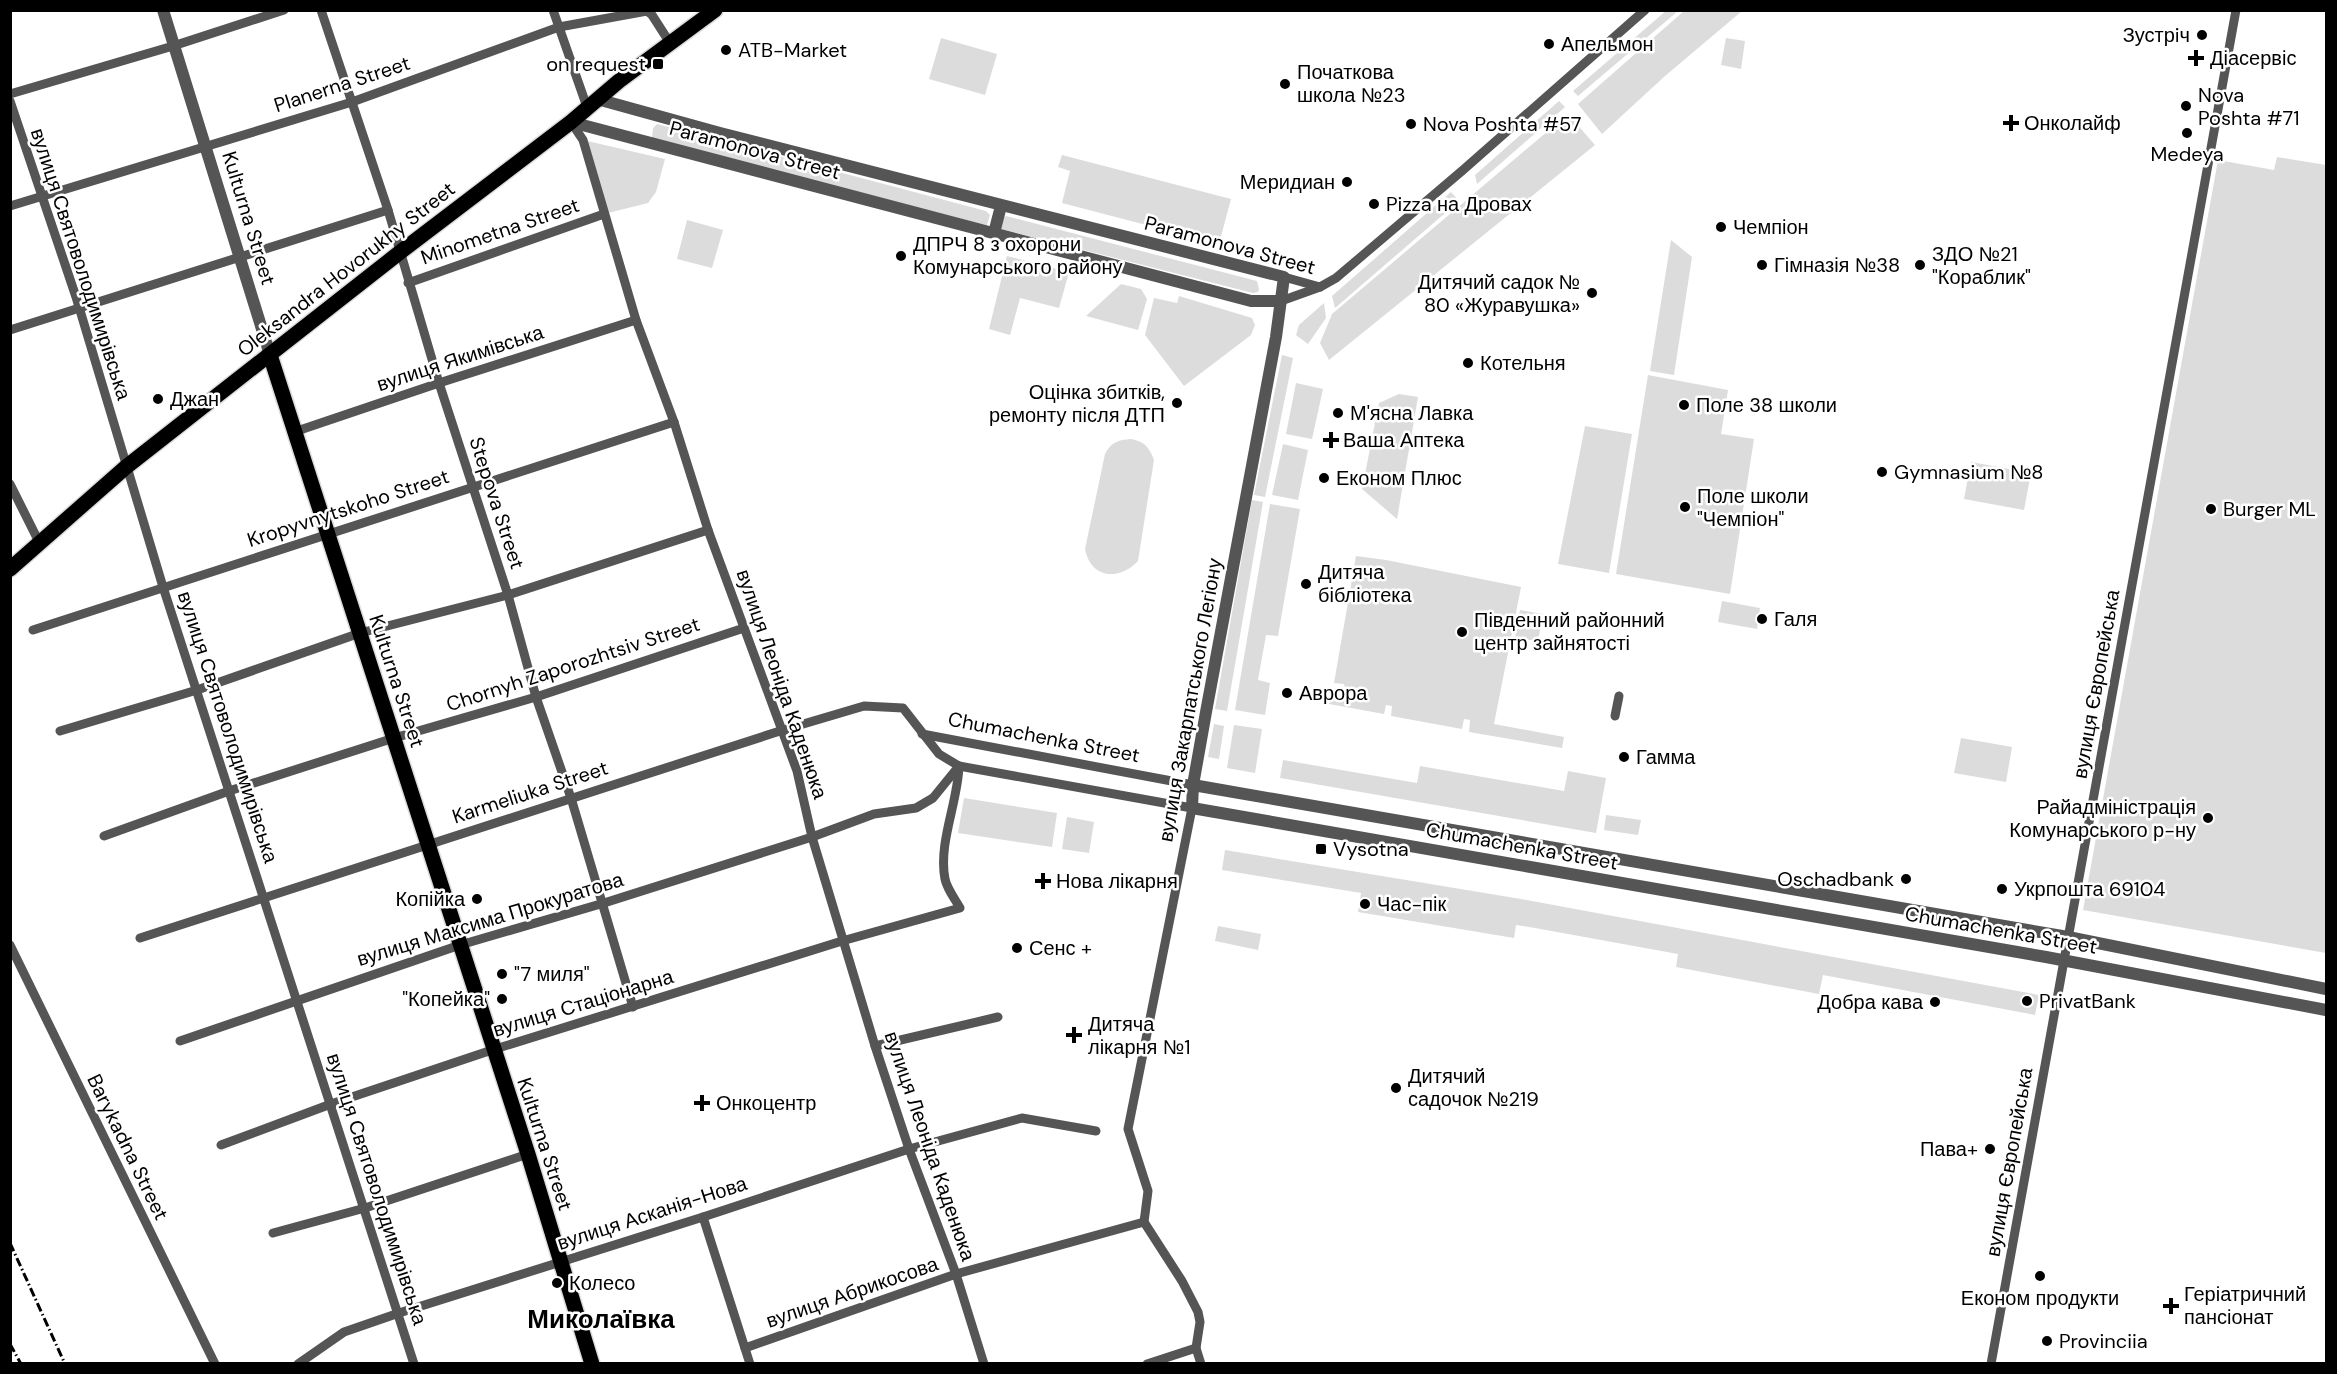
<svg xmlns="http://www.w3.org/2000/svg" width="2337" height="1374" font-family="'DM Sans',sans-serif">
  <rect width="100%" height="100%" fill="#fff"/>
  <!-- green -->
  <g fill="#dcdcdc">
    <path d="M1667 10 1678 11 1578 96 1573 91Z"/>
    <path d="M1684 11H1742L1665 76 1602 134 1578 104Z"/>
    <path d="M941 38 997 54 985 95 929 79Z"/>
    <path d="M1726 38 1745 41 1741 69 1721 65Z"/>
    <path d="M1559 101 1565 107 1477 184 1475 175Z"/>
    <path d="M1568 114 1595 145 1329 360 1320 343 1332 314Z"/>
    <path d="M657 124 986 211 990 215 987 225 981 224 652 138 653 128Z"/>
    <path d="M583 140 665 159 656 192 648 203 604 214Z"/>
    <path d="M1062 155 1231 199 1220 240 1175 227 1173 232 1062 203 1070 171 1058 167Z"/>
    <path d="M2277 157 2326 165V953L2083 910 2218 160 2274 170Z"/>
    <path d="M1451 192 1459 201 1335 308 1332 296Z"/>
    <path d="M1006 216 1257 281 1259 289 1258 292 1253 293 1001 229 1000 225 1003 218Z"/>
    <path d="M687 220 723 230 712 268 677 259Z"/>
    <path d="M1671 240 1692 257 1674 375 1650 371Z"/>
    <path d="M1007 256 1069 272 1059 308 1020 298 1010 335 989 329Z"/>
    <path d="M1121 284 1141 289 1147 299 1138 330 1086 316Z"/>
    <path d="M1179 296 1252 318 1255 325 1251 335 1184 386 1145 335 1154 298 1177 303Z"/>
    <path d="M1324 303 1326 318 1308 344 1296 335 1299 325Z"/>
    <path d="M1282 355 1293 358 1265 497 1254 495Z"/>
    <path d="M1648 375 1728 390 1721 434 1754 439 1730 594 1616 574Z"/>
    <path d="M1296 383 1323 389 1312 439 1286 434Z"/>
    <path d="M1399 394 1418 397 1397 519 1362 489 1379 403Z"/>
    <path d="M1585 426 1632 434 1609 573 1558 564Z"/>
    <path d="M1131 439C1145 442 1149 447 1154 460L1138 561C1119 581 1091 579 1085 549L1105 454C1111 442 1118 440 1131 439Z"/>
    <path d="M1283 444 1308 450 1298 500 1272 495Z"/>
    <path d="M1971 462 2031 473 2024 510 1964 499Z"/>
    <path d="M1252 500 1263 502 1227 711 1215 709Z"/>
    <path d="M1270 504 1300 509 1278 636 1266 635 1258 680 1270 683 1265 715 1235 710Z"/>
    <path d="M1356 556 1386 560 1521 587 1494 724 1564 737 1562 748 1469 732 1470 720 1464 719 1462 729 1391 716 1392 706 1386 705 1384 714 1329 704 1331 694 1355 698 1347 694 1344 684 1334 683Z"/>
    <path d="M1722 601 1760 608 1757 629 1718 622Z"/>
    <path d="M1520 610 1543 614 1538 641 1515 638Z"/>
    <path d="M1214 724 1224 726 1219 759 1208 757Z"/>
    <path d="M1234 725 1262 729 1255 773 1227 768Z"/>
    <path d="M1961 738 2012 747 2006 782 1954 773Z"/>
    <path d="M1283 760 1417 783 1420 766 1564 791 1568 771 1606 778 1596 833 1280 778Z"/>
    <path d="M964 798 1057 813 1052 847 958 833Z"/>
    <path d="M1606 815 1641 820 1638 835 1604 830Z"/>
    <path d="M1067 817 1094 822 1089 853 1062 849Z"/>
    <path d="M1225 850 1521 899 2039 995 2035 1015 1823 975 1819 994 1676 967 1678 954 1535 928 1516 925 1514 938 1358 912 1361 893 1222 870Z"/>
    <path d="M1218 926 1261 934 1258 950 1215 941Z"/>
  </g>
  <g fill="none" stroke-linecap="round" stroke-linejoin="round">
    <!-- primary casing -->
    <g stroke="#dbdbdb" stroke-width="18">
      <g id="primary">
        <path d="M270 355 528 1154 592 1364"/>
        <path d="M10 569 126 467 399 253 571 122 619 81 715 10"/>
      </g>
    </g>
    <!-- minor -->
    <g stroke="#555" stroke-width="9">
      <path d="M321 10 388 210 439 383 508 595 536 697 571 798 633 1007"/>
      <path d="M553 10 587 107"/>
      <path d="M10 94 173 46 284 10"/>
      <path d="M10 101 76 297 163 587 414 1364"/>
      <path d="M571 122 583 140 636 320 674 422 708 530 797 771 812 837 875 1046 909 1149 956 1274 984 1364"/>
      <path d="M10 206 352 102 559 27 647 11 652 15 670 43"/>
      <path d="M1284 277 1320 287"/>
      <path d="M408 283 604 214"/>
      <path d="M1281 301 1320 287 1336 278 1463 170 1645 10"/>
      <path d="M10 330 388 210"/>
      <path d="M294 432 439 383 636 320"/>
      <path d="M10 484 40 544"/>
      <path d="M33 630 674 422"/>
      <path d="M1615 716 1619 696"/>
      <path d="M60 731 197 690 360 633 508 595 708 530"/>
      <path d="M922 734 1193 785"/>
      <path d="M104 836 229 791 394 738 536 697 744 628"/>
      <path d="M140 938 783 730 864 706 903 708 939 754 959 766 1192 808 1128 1129 1148 1191 1144 1222 1182 1281 1198 1312 1200 1322 1196 1348 1201 1364"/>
      <path d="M10 945 215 1364"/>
      <path d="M180 1041 460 945 604 903 812 837 874 814 916 808 933 798 959 766"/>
      <path d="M875 1046 998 1017"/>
      <path d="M221 1145 331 1104 492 1050 842 941 960 908C955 899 947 889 945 879 938 843 958 802 959 766"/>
      <path d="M703 1217 750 1364"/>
      <path d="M273 1233 365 1208 528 1154"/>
      <path d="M745 1348 956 1274 1144 1222"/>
      <path d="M298 1364 344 1332 399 1313 703 1217 909 1149 1022 1118 1096 1131"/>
      <path d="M1147 1364 1196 1348"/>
      <path d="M1991 1364 2236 10"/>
    </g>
    <!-- tertiary -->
    <g stroke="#555" stroke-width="12">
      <path d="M163 10 270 355"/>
      <path d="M597 99 720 133 1284 277 1276 337 1206 712 1193 785 1192 808 2046 957 2326 1010"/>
      <path d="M571 122 1251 301H1281"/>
      <path d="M994 233 1001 206"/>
      <path d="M1193 785 2068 937 2326 989"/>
    </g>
    <!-- primary -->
    <use href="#primary" stroke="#000" stroke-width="15"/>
    <!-- rail -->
    <g stroke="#000" stroke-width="3" stroke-dasharray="9 3 1.5 3" stroke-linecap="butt">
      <path d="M10 1243 65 1364"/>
      <path d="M10 1344 21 1364"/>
    </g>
  </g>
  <!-- markers -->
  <g fill="#000" stroke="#fff" stroke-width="2">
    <circle cx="2202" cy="35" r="6"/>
    <circle cx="1549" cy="44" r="6"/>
    <circle cx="726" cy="50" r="6"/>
    <path d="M2193 49h6v6h6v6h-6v6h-6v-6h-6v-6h6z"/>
    <rect x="652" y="58" width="12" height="12" rx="3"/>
    <circle cx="1285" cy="84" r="6"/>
    <circle cx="2186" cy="106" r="6"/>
    <path d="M2008 114h6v6h6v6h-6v6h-6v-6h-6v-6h6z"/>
    <circle cx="1411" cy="124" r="6"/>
    <circle cx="2187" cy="133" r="6"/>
    <circle cx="1347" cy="182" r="6"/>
    <circle cx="1374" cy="204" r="6"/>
    <circle cx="1721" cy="227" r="6"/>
    <circle cx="901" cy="256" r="6"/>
    <circle cx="1762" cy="265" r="6"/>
    <circle cx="1920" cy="265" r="6"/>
    <circle cx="1592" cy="293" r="6"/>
    <circle cx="1468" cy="363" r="6"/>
    <circle cx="158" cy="399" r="6"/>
    <circle cx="1177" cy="403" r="6"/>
    <circle cx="1684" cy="405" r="6"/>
    <circle cx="1338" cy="413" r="6"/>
    <path d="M1328 431h6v6h6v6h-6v6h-6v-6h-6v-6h6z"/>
    <circle cx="1882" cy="472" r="6"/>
    <circle cx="1324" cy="478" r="6"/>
    <circle cx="1685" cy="507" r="6"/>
    <circle cx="2211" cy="509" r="6"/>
    <circle cx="1306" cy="584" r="6"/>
    <circle cx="1762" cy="619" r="6"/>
    <circle cx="1462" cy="632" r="6"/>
    <circle cx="1287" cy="693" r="6"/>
    <circle cx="1624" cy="757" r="6"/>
    <circle cx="2208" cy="818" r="6"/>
    <rect x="1315" y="843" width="12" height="12" rx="3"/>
    <circle cx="1906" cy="879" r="6"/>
    <path d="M1040 872h6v6h6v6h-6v6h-6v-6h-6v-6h6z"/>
    <circle cx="2002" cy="889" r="6"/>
    <circle cx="477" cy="899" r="6"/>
    <circle cx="1365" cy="904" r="6"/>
    <circle cx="1017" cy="948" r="6"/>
    <circle cx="502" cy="974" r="6"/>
    <circle cx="502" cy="999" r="6"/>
    <circle cx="2027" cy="1001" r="6"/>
    <circle cx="1935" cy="1002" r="6"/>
    <path d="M1071 1026h6v6h6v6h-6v6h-6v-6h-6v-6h6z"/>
    <circle cx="1396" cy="1088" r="6"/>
    <path d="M699 1094h6v6h6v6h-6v6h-6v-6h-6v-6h6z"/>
    <circle cx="1990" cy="1149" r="6"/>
    <circle cx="2040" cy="1276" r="6"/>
    <circle cx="557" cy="1283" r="6"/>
    <path d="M2168 1297h6v6h6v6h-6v6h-6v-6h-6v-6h6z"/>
    <circle cx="2047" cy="1341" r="6"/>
  </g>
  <g text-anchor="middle" stroke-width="5" stroke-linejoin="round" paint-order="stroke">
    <!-- poi labels -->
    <g font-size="20" fill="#000" stroke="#fff" text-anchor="start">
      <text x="2190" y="42" text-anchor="end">Зустрiч</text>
      <text x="1561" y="51">Апельмон</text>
      <text x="738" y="57">ATB-Market</text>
      <text x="2210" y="65">Діасервіс</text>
      <text x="646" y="71" text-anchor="end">on request</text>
      <text x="1297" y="79">Початкова<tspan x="1297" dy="23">школа №23</tspan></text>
      <text x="2198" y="102">Nova<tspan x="2198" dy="23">Poshta #71</tspan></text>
      <text x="2024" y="130">Онколайф</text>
      <text x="1423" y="131">Nova Poshta #57</text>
      <text x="2187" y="161" text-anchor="middle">Medeya</text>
      <text x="1335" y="189" text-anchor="end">Меридиан</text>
      <text x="1386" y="211">Pizza на Дровах</text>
      <text x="1733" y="234">Чемпіон</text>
      <text x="913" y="251">ДПРЧ 8 з охорони<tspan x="913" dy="23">Комунарського району</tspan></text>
      <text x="1932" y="261">ЗДО №21<tspan x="1932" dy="23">"Кораблик"</tspan></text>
      <text x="1774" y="272">Гімназія №38</text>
      <text x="1580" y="289" text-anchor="end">Дитячий садок №<tspan x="1580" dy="23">80 «Журавушка»</tspan></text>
      <text x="1480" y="370">Котельня</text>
      <text x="1165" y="399" text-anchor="end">Оцінка збитків,<tspan x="1165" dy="23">ремонту після ДТП</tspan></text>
      <text x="170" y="406">Джан</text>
      <text x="1696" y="412">Поле 38 школи</text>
      <text x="1350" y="420">М'ясна Лавка</text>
      <text x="1343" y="447">Ваша Аптека</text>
      <text x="1894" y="479">Gymnasium №8</text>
      <text x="1336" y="485">Економ Плюс</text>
      <text x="1697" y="503">Поле школи<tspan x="1697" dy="23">"Чемпіон"</tspan></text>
      <text x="2223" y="516">Burger ML</text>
      <text x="1318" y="579">Дитяча<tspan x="1318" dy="23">бібліотека</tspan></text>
      <text x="1774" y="626">Галя</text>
      <text x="1474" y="627">Південний районний<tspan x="1474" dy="23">центр зайнятості</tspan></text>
      <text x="1299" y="700">Аврора</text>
      <text x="1636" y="764">Гамма</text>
      <text x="2196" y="814" text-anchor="end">Райадміністрація<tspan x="2196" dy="23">Комунарського р-ну</tspan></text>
      <text x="1333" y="856">Vysotna</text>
      <text x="1894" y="886" text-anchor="end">Oschadbank</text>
      <text x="1056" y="888">Нова лікарня</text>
      <text x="2014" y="896">Укрпошта 69104</text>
      <text x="465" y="906" text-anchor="end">Копійка</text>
      <text x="1377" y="911">Час-пік</text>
      <text x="1029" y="955">Сенс +</text>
      <text x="514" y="981">"7 миля"</text>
      <text x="490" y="1006" text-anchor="end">"Копейка"</text>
      <text x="2039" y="1008">PrivatBank</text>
      <text x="1923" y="1009" text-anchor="end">Добра кава</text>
      <text x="1088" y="1031">Дитяча<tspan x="1088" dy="23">лікарня №1</tspan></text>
      <text x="1408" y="1083">Дитячий<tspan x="1408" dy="23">садочок №219</tspan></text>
      <text x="716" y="1110">Онкоцентр</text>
      <text x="1978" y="1156" text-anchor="end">Пава+</text>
      <text x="569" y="1290">Колесо</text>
      <text x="2184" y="1301">Геріатричний<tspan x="2184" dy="23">пансіонат</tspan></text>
      <text x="2040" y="1305" text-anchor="middle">Економ продукти</text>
      <text x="2059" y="1348">Provinciia</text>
    </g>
    <!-- street labels -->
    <g font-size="20" fill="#000" stroke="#fff">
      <text transform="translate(342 84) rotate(-18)" y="7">Planerna Street</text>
      <text transform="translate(755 150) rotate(15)" y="7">Paramonova Street</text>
      <text transform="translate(249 218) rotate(73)" y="7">Kulturna Street</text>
      <text transform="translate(500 231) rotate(-19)" y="7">Minometna Street</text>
      <text transform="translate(1230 245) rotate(15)" y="7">Paramonova Street</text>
      <text transform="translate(81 264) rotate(72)" y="7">вулиця Святоволодимирівська</text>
      <text transform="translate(346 269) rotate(-38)" y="7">Oleksandra Hovorukhy Street</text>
      <text transform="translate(460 358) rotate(-18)" y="7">вулиця Якимівська</text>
      <text transform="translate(497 503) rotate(72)" y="7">Stepova Street</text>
      <text transform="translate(348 508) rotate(-18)" y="7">Kropyvnytskoho Street</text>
      <text transform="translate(573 664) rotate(-18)" y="7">Chornyh Zaporozhtsiv Street</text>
      <text transform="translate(397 681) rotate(72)" y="7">Kulturna Street</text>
      <text transform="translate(782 684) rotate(71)" y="7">вулиця Леоніда Каденюка</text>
      <text transform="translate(2096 684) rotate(-80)" y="7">вулиця Європейська</text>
      <text transform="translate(1190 700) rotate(-80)" y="7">вулиця Закарпатського Легіону</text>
      <text transform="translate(228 727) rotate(72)" y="7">вулиця Святоволодимирівська</text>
      <text transform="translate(1044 737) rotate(11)" y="7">Chumachenka Street</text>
      <text transform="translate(530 792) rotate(-18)" y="7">Karmeliuka Street</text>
      <text transform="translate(1522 846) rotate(10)" y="7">Chumachenka Street</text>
      <text transform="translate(490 919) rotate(-17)" y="7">вулиця Максима Прокуратова</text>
      <text transform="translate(2001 930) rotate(10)" y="7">Chumachenka Street</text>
      <text transform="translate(583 1003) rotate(-17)" y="7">вулиця Стаціонарна</text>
      <text transform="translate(545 1144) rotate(72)" y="7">Kulturna Street</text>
      <text transform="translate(930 1146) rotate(71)" y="7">вулиця Леоніда Каденюка</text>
      <text transform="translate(128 1147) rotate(64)" y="7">Barykadna Street</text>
      <text transform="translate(2009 1162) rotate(-80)" y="7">вулиця Європейська</text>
      <text transform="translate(377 1189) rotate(72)" y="7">вулиця Святоволодимирівська</text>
      <text transform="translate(652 1213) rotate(-18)" y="7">вулиця Асканія-Нова</text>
      <text transform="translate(852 1292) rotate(-19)" y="7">вулиця Абрикосова</text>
    </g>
    <!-- district labels -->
    <g font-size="26" font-weight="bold" fill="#000" stroke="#fff">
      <text x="601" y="1328">Миколаївка</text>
    </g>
  </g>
  <!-- border -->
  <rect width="2337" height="1374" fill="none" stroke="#000000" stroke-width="24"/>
</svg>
